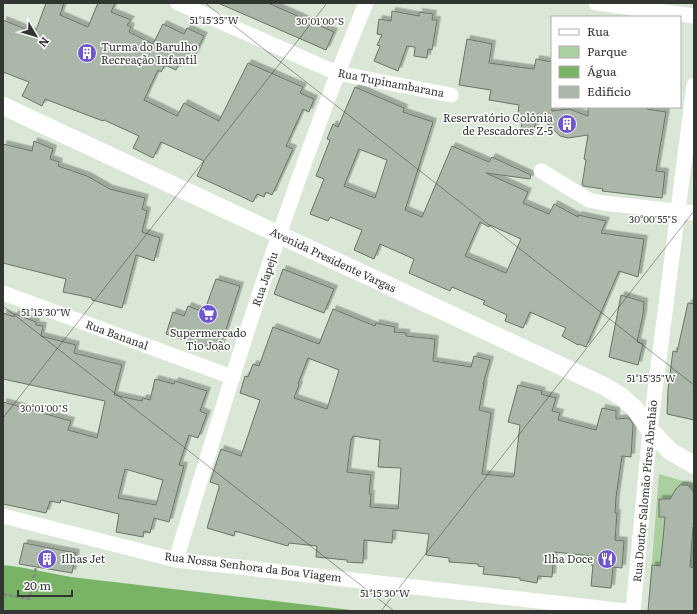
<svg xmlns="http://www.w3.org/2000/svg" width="697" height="614" font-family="Literata,serif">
  <defs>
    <filter id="shadow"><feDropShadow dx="3.5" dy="-3.5" stdDeviation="0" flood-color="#0004"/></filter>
  </defs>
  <rect width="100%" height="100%" fill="#dae7d6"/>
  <!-- green -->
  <path fill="#abcfa0" d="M659 474 694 484V611H648Z"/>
  <!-- water -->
  <path fill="#78b366" d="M3 565 19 567 71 577 359 611H3Z"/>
  <!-- building -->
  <g fill="#abb7a8" stroke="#697465" fill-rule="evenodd" filter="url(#shadow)">
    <path d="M46 3H64L60 15 88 27 98 3H115L111 12 131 20 127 25 131 27 129 32 153 44 163 24 184 34 187 28 204 36 191 62 182 58 176 70 165 65 161 72 158 70 144 100 177 116 184 103 219 121 248 63 303 87 300 93 314 99 309 112 303 109 286 146 293 149 272 195 266 192 264 197 257 194 253 202 197 176 204 161 161 142 153 158 133 148 139 136 104 120 103 121 45 99 42 106 22 96 29 82 3 72V20L35 33Z"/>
    <path d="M218 3H268L334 32 326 50Z"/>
    <path d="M392 11 419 16V12L433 14 432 20H437L432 50 428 49 427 58 414 56 415 47 407 46 398 71 374 61 380 46 377 45 382 35 377 34 379 19 391 21Z"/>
    <path d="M467 39 492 44 489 63 534 69 536 59 552 62V111L569 109 588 116V107H647V109L666 112 656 171 665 172 662 198 602 191 603 189 583 186 582 185 586 160 584 159 588 135 568 138 560 136 537 114 534 131 521 129 522 123 517 122 519 105 489 100 491 90 459 85Z"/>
    <path d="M355 87 404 108 403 112 433 122 405 210 422 217 452 146 489 162 492 157 531 175 530 179 486 173 528 192 523 203 549 214 554 204 578 217V215L606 221 601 233 644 239 638 277 619 271 586 347 579 344 578 345 562 336 566 328 530 312 523 328 505 321 507 315 483 304 485 301 452 287 450 291 409 273 414 259 380 244 374 259 354 250 362 230 330 217 328 221 310 214 324 179 316 176 330 140 327 139 333 124 338 127ZM359 149 387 160 375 198 344 186ZM480 222 489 227 490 225 521 239 506 273 465 256Z"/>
    <path d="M34 141 53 149 50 159 59 162 58 166 87 176 110 189 145 198 142 209 147 211 142 232 160 238 154 261 136 255 122 308 92 300V298L63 292 66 279 3 263V144L32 151Z"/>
    <path d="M283 269 334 289 324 313 274 294Z"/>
    <path d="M216 279 240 286 219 351 166 334 173 312 184 316 188 306 204 312Z"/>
    <path d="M621 295 644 302 643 315 637 342 643 344 638 365 609 357Z"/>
    <path d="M688 303 694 304V420L667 414 668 389 673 351 677 352Z"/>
    <path d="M333 309 375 326 376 323 395 327 394 332 406 333V336L435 339 433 361 471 367 474 356 490 360 483 384H484L479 410 491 413 482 474 512 477 514 476 520 425 508 422 518 385 542 391 541 394 556 398 552 411 560 413 558 420 596 430 602 408 616 411V419L629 418 633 424 631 457 622 456 616 497 615 513H617L615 540 624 541 622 568 613 567 611 588 591 586 593 565H591L592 556 554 552 552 577 538 576 537 583 520 580V578L483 574 484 567 478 566V564L449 562V558L426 555 429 534 393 530 392 543 364 540 363 563 347 562V560L316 557 317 546 289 543 288 546 235 531 234 536 207 528 219 488V485L210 482 221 449 241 456 260 400 240 393 245 376 248 377 253 364 259 366 273 327 319 344ZM308 358 339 370 327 409 294 398 299 385 298 384ZM353 436 380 440 378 467 401 468 398 509 370 507 371 494H369L371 475 347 472 351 439H352Z"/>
    <path d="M3 313 14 317 15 314 36 322V325L43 326 41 336 76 345 74 353 122 365 114 395 142 401 143 398 150 400 155 379 174 384 175 381 207 391 200 411 207 414 198 438 189 435 179 465 184 466 169 522 154 518 150 533 144 531 143 537 116 532 119 514 69 502 61 500 60 503 50 501 46 513 3 504V402L71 421 68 430 97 438 105 401 3 379ZM125 469 163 480 156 505 118 498Z"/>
    <path d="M680 485H686L689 486 693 491 694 494V527H693L690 567 694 568V611H648L652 565 660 566 663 539 665 517H659V499H670L676 489Z"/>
    <path d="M24 543 76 553 72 573 19 564Z"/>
  </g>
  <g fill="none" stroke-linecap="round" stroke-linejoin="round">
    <!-- path -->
    <path stroke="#818a7f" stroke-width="2.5" stroke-dasharray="4 2" stroke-linecap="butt" d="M3 594 29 599 36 567"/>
    <!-- minor -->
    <g stroke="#fff" stroke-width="15">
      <path d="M178 3 337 73 451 95"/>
      <path d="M596 3 694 16"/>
      <path d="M541 171 589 200 603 203 694 213"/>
      <path d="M3 293 232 377"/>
      <path d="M3 516 176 560 626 611"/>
      <path d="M176 560C233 372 291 184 366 3"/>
      <path d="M633 611 650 430 694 85"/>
    </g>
    <!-- tertiary -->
    <path stroke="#fff" stroke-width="18" d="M3 106 604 386 622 397 635 409 650 430 670 451 694 465"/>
  </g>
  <!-- ticks -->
  <path fill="none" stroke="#313630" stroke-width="1" stroke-opacity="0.45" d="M205 3 694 385M3 306 394 611M3 418 327 3M381 611 694 211"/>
  <!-- icons -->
  <defs>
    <g id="building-disc" transform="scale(1)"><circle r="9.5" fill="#6f55cf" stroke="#fff"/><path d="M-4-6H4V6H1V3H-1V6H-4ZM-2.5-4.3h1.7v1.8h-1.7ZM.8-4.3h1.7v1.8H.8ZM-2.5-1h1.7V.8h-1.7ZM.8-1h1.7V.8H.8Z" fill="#fff"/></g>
    <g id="supermarket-disc" transform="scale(1)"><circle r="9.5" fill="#6f55cf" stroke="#fff"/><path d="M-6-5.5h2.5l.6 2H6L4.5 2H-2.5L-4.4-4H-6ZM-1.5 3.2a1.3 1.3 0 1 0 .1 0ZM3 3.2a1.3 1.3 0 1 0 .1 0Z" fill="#fff"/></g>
    <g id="restaurant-disc" transform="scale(1)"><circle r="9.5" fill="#6f55cf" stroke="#fff"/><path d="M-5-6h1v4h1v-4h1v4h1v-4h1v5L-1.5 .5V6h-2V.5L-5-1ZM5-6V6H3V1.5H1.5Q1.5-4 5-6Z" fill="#fff"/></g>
  </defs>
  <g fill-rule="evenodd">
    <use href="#building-disc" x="87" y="53"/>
    <use href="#building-disc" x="567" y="124"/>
    <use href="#supermarket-disc" x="208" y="314"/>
    <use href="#building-disc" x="47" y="559"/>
    <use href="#restaurant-disc" x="607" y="559"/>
  </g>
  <g text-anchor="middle" stroke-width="3" stroke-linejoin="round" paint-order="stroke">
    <!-- poi labels -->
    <g font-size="11" fill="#313630" stroke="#fff" text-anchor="start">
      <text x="101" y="51">Turma do Barulho<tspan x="101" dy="13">Recreação Infantil</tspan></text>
      <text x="553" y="122" text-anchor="end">Reservatório Colônia<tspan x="553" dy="13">de Pescadores Z-5</tspan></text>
      <text x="208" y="337" text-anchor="middle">Supermercado<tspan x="208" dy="13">Tio João</tspan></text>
      <text x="61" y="563">Ilhas Jet</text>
      <text x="593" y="563" text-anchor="end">Ilha Doce</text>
    </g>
    <!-- street labels -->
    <g font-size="11" fill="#313630" stroke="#fff">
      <text transform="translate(391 83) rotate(11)" y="4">Rua Tupinambarana</text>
      <text transform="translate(333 260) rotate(25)" y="4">Avenida Presidente Vargas</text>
      <text transform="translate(265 279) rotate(-71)" y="4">Rua Japeju</text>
      <text transform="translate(117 335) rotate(20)" y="4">Rua Bananal</text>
      <text transform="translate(645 491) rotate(-85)" y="4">Rua Doutor Salomão Pires Abrahão</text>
      <text transform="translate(253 567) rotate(7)" y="4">Rua Nossa Senhora da Boa Viagem</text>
    </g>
  </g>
  <g font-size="10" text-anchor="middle" fill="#313630" stroke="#fff" stroke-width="3" stroke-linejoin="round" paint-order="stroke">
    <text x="214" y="24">51°15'35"W</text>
    <text x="320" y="25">30°01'00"S</text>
    <text x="653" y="223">30°00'55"S</text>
    <text x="46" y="316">51°15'30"W</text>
    <text x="651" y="382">51°15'35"W</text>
    <text x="44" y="412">30°01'00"S</text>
    <text x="385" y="597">51°15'30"W</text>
  </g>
  <!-- border -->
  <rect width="697" height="614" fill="none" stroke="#313630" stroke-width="8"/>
  <!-- legend -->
  <rect x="551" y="16" width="130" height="92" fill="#ffffff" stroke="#adafac"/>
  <rect x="559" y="29" width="20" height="6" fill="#ffffff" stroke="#adafac"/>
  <text x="587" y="36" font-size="12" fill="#313630">Rua</text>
  <rect x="559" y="46" width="20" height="12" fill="#abcfa0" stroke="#adafac"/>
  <text x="587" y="56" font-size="12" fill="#313630">Parque</text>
  <rect x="559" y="66" width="20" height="12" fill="#78b366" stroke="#adafac"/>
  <text x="587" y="76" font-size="12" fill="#313630">Água</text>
  <rect x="559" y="86" width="20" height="12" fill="#abb7a8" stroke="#adafac"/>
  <text x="587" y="96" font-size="12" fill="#313630">Edifício</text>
  <!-- north arrow -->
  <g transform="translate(36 36) rotate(128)" stroke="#ffffff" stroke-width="3" paint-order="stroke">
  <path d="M0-3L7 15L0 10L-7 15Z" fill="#313630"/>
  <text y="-6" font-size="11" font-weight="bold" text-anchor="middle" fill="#313630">N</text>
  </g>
  <!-- scale -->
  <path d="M18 590v6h54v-6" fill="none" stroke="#313630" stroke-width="2"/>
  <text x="24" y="590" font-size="12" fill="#313630" stroke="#ffffff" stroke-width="3" paint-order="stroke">20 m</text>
</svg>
